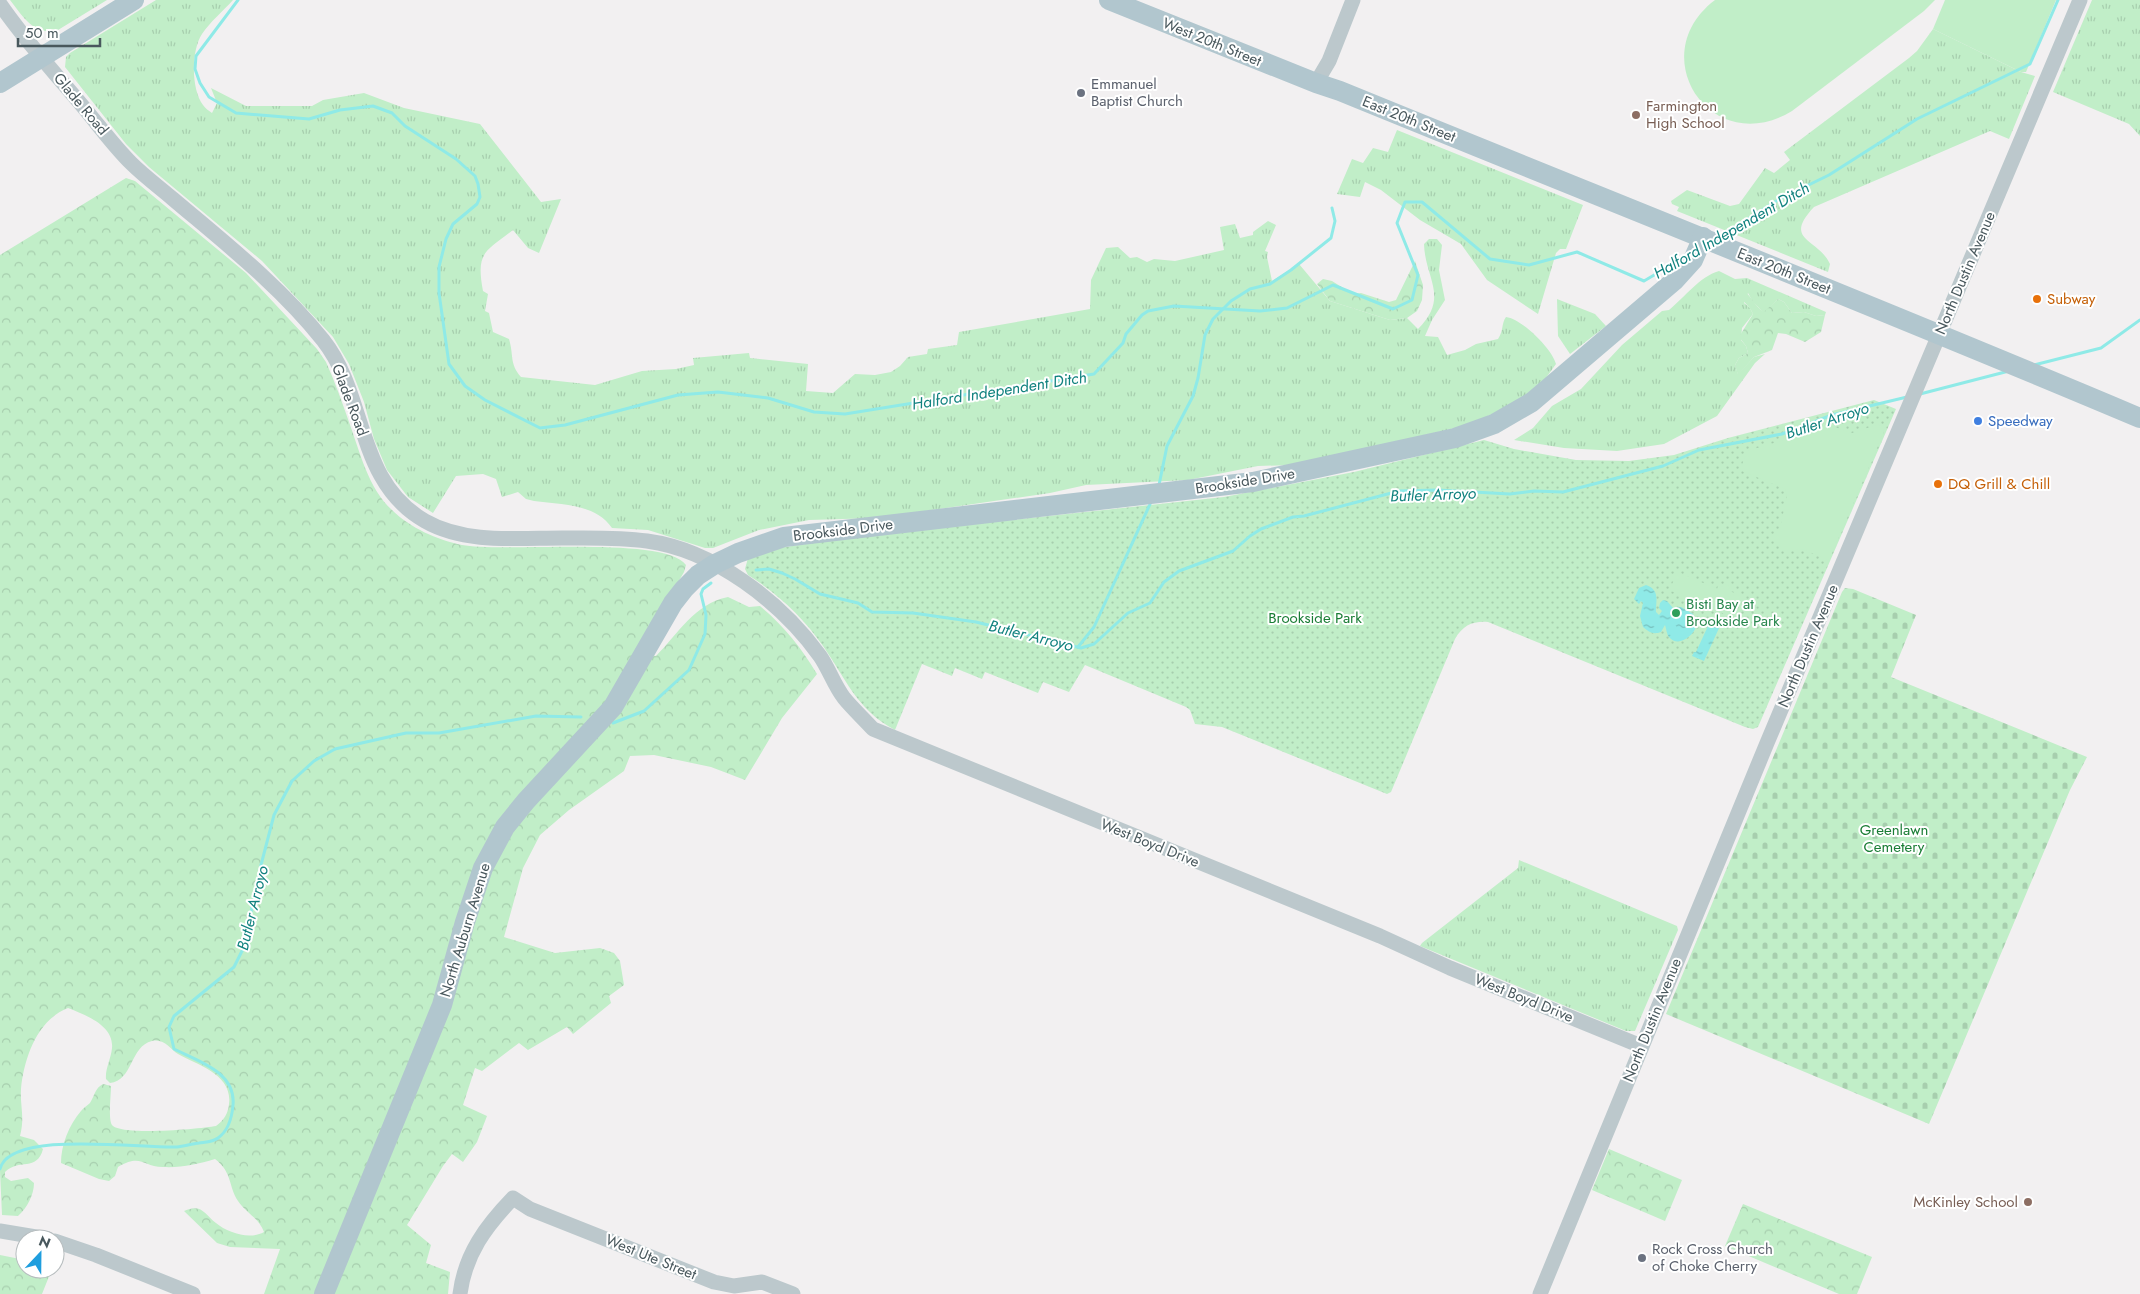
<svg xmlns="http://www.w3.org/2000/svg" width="2140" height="1294" font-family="Jost,sans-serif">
  <defs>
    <pattern id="grass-tufts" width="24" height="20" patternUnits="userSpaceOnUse" patternTransform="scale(1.25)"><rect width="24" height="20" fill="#c1eec8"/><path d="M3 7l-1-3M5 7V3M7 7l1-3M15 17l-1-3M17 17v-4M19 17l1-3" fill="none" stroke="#a7ceae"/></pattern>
    <pattern id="forest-crowns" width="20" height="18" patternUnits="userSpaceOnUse" patternTransform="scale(1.25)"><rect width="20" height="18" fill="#c1eec8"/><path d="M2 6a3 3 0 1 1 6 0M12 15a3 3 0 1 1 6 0" fill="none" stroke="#a7ceae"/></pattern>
    <pattern id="cemetery-stones" width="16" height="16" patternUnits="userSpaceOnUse" patternTransform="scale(1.25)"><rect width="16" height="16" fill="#c1eec8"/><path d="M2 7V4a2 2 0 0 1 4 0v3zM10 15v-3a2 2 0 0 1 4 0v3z" fill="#a7ceae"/></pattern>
    <pattern id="park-dots" width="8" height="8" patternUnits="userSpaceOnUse" patternTransform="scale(1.25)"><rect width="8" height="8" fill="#c1eec8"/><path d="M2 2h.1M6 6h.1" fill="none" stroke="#a7ceae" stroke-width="1.8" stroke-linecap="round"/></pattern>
    <pattern id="water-ripples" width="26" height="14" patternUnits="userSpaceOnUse" patternTransform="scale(1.25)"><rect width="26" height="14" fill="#8feae7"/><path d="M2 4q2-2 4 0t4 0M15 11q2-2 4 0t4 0" fill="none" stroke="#77c0be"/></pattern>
  </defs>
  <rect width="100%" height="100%" fill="#f2f0f1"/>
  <!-- grass -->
  <g fill="url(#grass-tufts)">
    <path d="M10 0H107L58 30C34 36 23 17 10 0Z"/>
    <path d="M156 0H233C223 11 210 22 202 34 191 51 191 89 203 105 205 108 209 111 212 113L217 103 211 88 246 106H312L323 100 364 93 404 108 480 124 541 202 561 199 539 253 528 248 513 230C484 252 476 253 483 291L488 294 485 311 489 313 493 332 509 339C514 355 509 363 521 377L595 385 642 371 676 369 694 365 693 358 749 353 750 358 808 364 806 391 833 393 855 374 875 375 891 372 900 366 908 357 927 354 928 349 957 345 959 332 1090 309 1091 280 1106 248 1118 247 1130 258 1137 257 1147 262 1154 259 1175 261 1224 250 1220 227 1235 224 1240 238 1253 235V232L1268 221 1276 225 1265 251 1268 252 1267 257 1272 281 1299 264 1330 301 1390 320 1407 318 1418 329C1450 297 1425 279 1424 244L1429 239H1437L1442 245 1439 270 1445 300 1432 320 1425 336 1438 337 1447 355 1465 350 1476 344 1498 339C1504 330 1501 324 1506 317 1522 319 1552 349 1556 364L1543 382 1513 404 1469 425 1293 465 1258 466 1188 480 1086 485 1050 493 877 518 809 520 759 530 713 548H705L648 530 612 528C595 503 561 505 534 501L526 499 518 492 502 497 496 479 483 474 456 476 433 513 408 497 387 470 374 439 364 402 349 364 333 337 262 261 149 167 126 144 65 67 66 57 70 53Z"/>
    <path d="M2092 0H2140V136L2129 124 2053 92Z"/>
    <path d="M1933 29 2021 72 2035 76 2009 139 1990 131 1814 207C1782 241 1818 238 1830 264L1828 272 1677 211 1679 207 1672 204 1671 201 1687 190 1730 206 1739 204 1765 168 1774 173 1790 160 1784 152 1909 58 1917 51Z"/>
    <path d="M1397 130 1583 205 1566 249H1560L1556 253 1538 314 1487 280 1461 244 1420 220 1381 190 1365 182 1360 197 1337 194 1352 159 1363 163 1373 148 1388 152Z"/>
    <path d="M1719 271 1735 279 1747 278 1826 312 1825 315 1816 316 1804 312 1792 313 1784 302 1778 299 1764 313 1753 302 1748 293 1744 303 1750 308 1753 314 1742 328 1741 340 1746 346 1748 353 1739 358 1735 365 1738 374 1754 357 1765 354 1755 363 1717 416 1664 444 1617 451 1564 448 1514 440 1533 428 1552 406 1581 389 1622 345 1662 311 1669 310C1685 297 1699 277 1719 271Z"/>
    <path d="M1557 299 1595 314 1606 326 1570 354 1558 336Z"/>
    <path d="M1519 860 1677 926 1678 930 1635 1031H1626L1420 946 1422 943 1518 868Z"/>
  </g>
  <!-- forest -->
  <g fill="url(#forest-crowns)">
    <path d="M126 178 135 181 246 273 317 349 326 362C335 382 342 402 349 422 360 452 368 488 392 510 410 528 438 540 462 545 502 553 665 535 686 565L684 572 609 701 513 807 316 1294H264L280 1249 230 1247 217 1243 184 1211C202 1203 204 1214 216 1223 228 1233 250 1240 264 1232 259 1218 246 1213 238 1201 228 1186 233 1173 215 1159 198 1164 181 1168 163 1167 142 1167 142 1153 118 1167L115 1176 109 1181 99 1179 61 1163C61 1145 69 1125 81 1111 83 1108 87 1106 90 1103 95 1095 95 1088 103 1084L111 1086C111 1095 108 1119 112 1125 120 1136 200 1129 216 1126 224 1120 228 1114 229 1104 233 1075 198 1065 178 1054 170 1049 164 1038 152 1041 130 1046 133 1081 110 1083L106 1079C105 1069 111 1059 112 1048 114 1025 85 1015 68 1008 37 1020 24 1058 21 1089 20 1107 25 1117 20 1136L34 1140 43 1149C37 1172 19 1158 5 1172V1177L11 1181 28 1178 34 1183C34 1195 27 1208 18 1216L2 1215 0 1171V255Z"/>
    <path d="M1415 261 1423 285 1422 300 1417 311 1407 318 1390 320 1330 301 1317 284 1323 279 1332 281 1353 294 1361 293 1389 302 1396 300Z"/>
    <path d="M1738 290H1743C1752 296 1754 306 1764 312L1778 299 1784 302 1792 313 1804 312 1816 316 1825 315 1821 332 1805 342 1786 334 1778 333 1772 350 1754 357 1738 375 1735 365 1739 358 1748 353 1746 346 1739 337 1753 314C1749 304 1740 301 1738 290Z"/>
    <path d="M728 597 749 607 760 606C784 626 801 647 817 674L782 718 745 780 711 767 654 755 630 756 624 771 569 810 540 835 523 868 504 937 555 953 600 948 614 953 620 961 624 985 609 996 611 1003 573 1034 567 1027 528 1050 519 1043 482 1071 475 1068 463 1105 487 1116 477 1142 463 1162 452 1154 443 1166 407 1225 431 1245 426 1263 450 1272 448 1294H331L502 841 649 655 656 656C679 633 694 604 728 597Z"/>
    <path d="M1609 1149 1682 1180 1665 1221 1592 1190Z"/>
    <path d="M1743 1204 1872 1257 1857 1294H1839L1725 1246Z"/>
    <path d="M0 1255 25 1260V1269H52L42 1294H0Z"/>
  </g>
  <!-- cemetery -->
  <path fill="url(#cemetery-stones)" d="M1845 588 1853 589 1916 615 1891 677 2087 757 2070 790 1929 1124 1666 1014 1842 592Z"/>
  <!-- park -->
  <path fill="url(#park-dots)" d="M1874 400 1896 409 1758 727 1753 729 1745 727 1488 622C1473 621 1463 625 1455 639L1391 792 1387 794 1222 727 1195 724 1190 710 1186 707 1085 665 1069 692 1043 682 1038 693 985 672 982 679 955 668 952 676 922 664 895 730C857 710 846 679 823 646 803 617 778 594 748 575L745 569 748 558 779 548 845 538 1224 497 1354 472 1484 440 1514 449 1576 460 1629 461 1674 455 1728 438Z"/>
  <!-- pitch -->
  <g fill="#c1eec8">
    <path d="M1715 0H1935L1924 11 1792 111C1711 160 1642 55 1715 0Z"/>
    <path d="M1945 0H2056L2026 72H2021L1933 29Z"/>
    <path d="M1879 424 1884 432 1830 558 1828 560 1802 549 1783 551 1774 536 1776 531 1780 528 1787 496 1785 489 1740 470 1747 451 1832 426 1852 433Z"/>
    <path d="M1678 572 1717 589 1718 586 1722 587 1723 584 1731 587 1730 591 1741 596 1732 617 1717 611 1719 605 1715 604 1714 606 1695 597 1693 600 1669 590Z"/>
  </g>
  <!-- water -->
  <g fill="url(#water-ripples)">
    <path d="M1646 585C1660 590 1656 600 1656 612L1659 615 1662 611 1659 608 1660 603 1663 600 1667 601 1673 608 1681 607 1693 614 1696 627C1693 636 1678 648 1669 637 1667 635 1666 628 1665 625L1661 632C1653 635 1649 632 1643 627L1640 616 1643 603 1641 601 1639 604 1634 599 1639 588Z"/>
    <path d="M1708 621 1720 626 1704 661 1692 656 1694 652H1696L1708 626 1706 625Z"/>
  </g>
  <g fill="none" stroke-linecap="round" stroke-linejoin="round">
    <!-- stream -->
    <g stroke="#8feae7" stroke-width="3">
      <path d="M238 0 196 56 195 69 200 83 209 97 236 113 309 119 340 110 373 106 392 113 405 126 456 159 475 176 478 184 480 197 477 204 453 224 446 239 439 267V293L449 364 465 386 485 400 540 428 565 425 678 395 718 392 768 398 814 412 845 414 1094 374 1123 343 1126 334 1142 315 1148 311 1174 306 1260 311 1287 308 1333 285 1393 309 1412 300 1418 275 1397 223 1405 202H1422L1490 259 1529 265 1577 252 1644 281 1683 258"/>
      <path d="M1719 237 1778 200 1829 175 1917 119 2030 64 2058 0"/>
      <path d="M2034 365 2101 348 2140 320"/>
      <path d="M1920 394 2009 371"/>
      <path d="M1159 485 1167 446 1193 396 1198 378 1205 335 1213 319 1231 301 1250 289 1270 284 1291 270 1331 238 1335 221 1332 208"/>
      <path d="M756 570 769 569 782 573 795 579 820 594 858 603 872 612 913 613 976 622 1081 648 1094 644 1128 613 1150 603 1164 582 1179 571 1233 551 1250 536 1261 529 1293 517 1304 516 1399 491 1437 490 1510 494 1534 491 1563 492 1663 466 1699 450 1782 434 1832 415 1907 397"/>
      <path d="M1078 647 1094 627 1151 502"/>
      <path d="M613 723 644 711 689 670 705 634 706 615 701 594 703 589 711 583"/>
      <path d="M0 1169C10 1129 143 1149 177 1147 184 1146 192 1144 199 1143 205 1142 213 1142 218 1138 228 1131 232 1117 233 1105 236 1072 198 1061 174 1049L169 1027 174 1016 234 967 243 949 261 865 274 815 292 781 314 761 335 749 406 733H439L536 716 581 717"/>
    </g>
    <!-- minor -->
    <g stroke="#bcc8cc" stroke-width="15">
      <path d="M0 4C24 39 53 71 80 103 97 123 113 145 131 163 144 176 159 187 173 199 225 243 280 286 323 340 368 397 355 481 425 521 465 544 518 538 562 538 590 538 619 537 647 541 714 550 781 602 820 656 829 669 834 685 844 698 853 709 864 719 873 729L1380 936 1450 968 1641 1046"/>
      <path d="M1316 83 1329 61 1353 0"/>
      <path d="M0 1231 48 1239"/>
      <path d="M55 1241 96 1255 193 1294"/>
      <path d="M460 1294C465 1254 486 1226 513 1198L530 1209 714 1282 734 1286 762 1282 793 1294"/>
      <path d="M1540 1294 1767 743 2080 0"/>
    </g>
    <!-- major -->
    <g stroke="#b1c6ce" stroke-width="20">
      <path d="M1109 0 1316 83 1340 91C1607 200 1875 306 2140 418"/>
      <path d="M0 83 134 0"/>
      <path d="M324 1294 442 1005 465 922 483 868 505 827 526 801 613 707 673 603 684 589 698 575 715 564 738 553 784 537 1253 482 1455 438 1494 424 1532 402 1674 281 1693 260 1703 237"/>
    </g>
  </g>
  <!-- markers -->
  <g fill="#6b7280" stroke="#fff" stroke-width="2">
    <circle cx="1081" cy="93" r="5"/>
    <circle cx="1642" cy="1258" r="5"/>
  </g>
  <g fill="#8d6e63" stroke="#fff" stroke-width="2">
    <circle cx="1636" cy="115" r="5"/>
    <circle cx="2028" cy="1202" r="5"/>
  </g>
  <g fill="#e8710a" stroke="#fff" stroke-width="2">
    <circle cx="2037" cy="299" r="5"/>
    <circle cx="1938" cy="484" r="5"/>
  </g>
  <circle fill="#3f7fe0" stroke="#fff" stroke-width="2" cx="1978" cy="421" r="5"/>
  <circle fill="#2e9e5b" stroke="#fff" stroke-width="2" cx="1676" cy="613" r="5"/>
  <g text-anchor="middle" stroke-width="4" stroke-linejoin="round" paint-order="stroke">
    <!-- street labels -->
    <g font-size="15" fill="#49585d" stroke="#fff">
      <text transform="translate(1212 42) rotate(22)" y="5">West 20th Street</text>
      <text transform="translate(81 104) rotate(50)" y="5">Glade Road</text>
      <text transform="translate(1409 119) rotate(22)" y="5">East 20th Street</text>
      <text transform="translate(1784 271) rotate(22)" y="5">East 20th Street</text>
      <text transform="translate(1965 273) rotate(-67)" y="5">North Dustin Avenue</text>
      <text transform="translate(350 400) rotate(69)" y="5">Glade Road</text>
      <text transform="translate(1245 481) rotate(-9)" y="5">Brookside Drive</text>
      <text transform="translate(843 530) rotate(-7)" y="5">Brookside Drive</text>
      <text transform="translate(1808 646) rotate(-67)" y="5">North Dustin Avenue</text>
      <text transform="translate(1150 843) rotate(22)" y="5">West Boyd Drive</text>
      <text transform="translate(465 930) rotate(-73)" y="5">North Auburn Avenue</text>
      <text transform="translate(1524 998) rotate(22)" y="5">West Boyd Drive</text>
      <text transform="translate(1652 1020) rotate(-68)" y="5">North Dustin Avenue</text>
      <text transform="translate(651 1257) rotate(22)" y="5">West Ute Street</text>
    </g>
    <!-- worship labels -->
    <g font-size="15" fill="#5b616d" stroke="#fff" text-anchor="start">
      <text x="1091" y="89">Emmanuel<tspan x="1091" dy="17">Baptist Church</tspan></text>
      <text x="1652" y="1254">Rock Cross Church<tspan x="1652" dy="17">of Choke Cherry</tspan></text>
    </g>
    <!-- education labels -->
    <g font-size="15" fill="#785e54" stroke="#fff" text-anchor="start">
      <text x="1646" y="111">Farmington<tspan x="1646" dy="17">High School</tspan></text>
      <text x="2018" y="1207" text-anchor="end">McKinley School</text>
    </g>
    <!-- food labels -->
    <g font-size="15" fill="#c56008" stroke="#fff" text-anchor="start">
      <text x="2047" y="304">Subway</text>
      <text x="1948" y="489">DQ Grill &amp; Chill</text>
    </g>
    <!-- shop labels -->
    <g font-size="15" fill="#366cbe" stroke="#fff" text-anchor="start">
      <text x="1988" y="426">Speedway</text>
    </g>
    <!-- leisure labels -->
    <g font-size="15" fill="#27864d" stroke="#fff" text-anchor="start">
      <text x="1686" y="609">Bisti Bay at<tspan x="1686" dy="17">Brookside Park</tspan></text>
    </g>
    <!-- park labels -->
    <g font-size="15" fill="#1a7d35" stroke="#fff">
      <text x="1315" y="623">Brookside Park</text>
      <text x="1894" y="835">Greenlawn<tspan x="1894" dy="17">Cemetery</tspan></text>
    </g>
    <!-- water labels -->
    <g font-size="16" font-style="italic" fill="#11827f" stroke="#fff">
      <text transform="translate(1731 230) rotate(-30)" y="6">Halford Independent Ditch</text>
      <text transform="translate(999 390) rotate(-9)" y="6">Halford Independent Ditch</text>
      <text transform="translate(1827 420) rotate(-18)" y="6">Butler Arroyo</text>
      <text transform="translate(1433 494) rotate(-2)" y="6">Butler Arroyo</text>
      <text transform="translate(1031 635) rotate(14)" y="6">Butler Arroyo</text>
      <text transform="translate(252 908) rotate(-76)" y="6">Butler Arroyo</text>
    </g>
  </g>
  <!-- north arrow -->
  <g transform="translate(40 1254) rotate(22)"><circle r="24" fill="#ffffff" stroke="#b6bcbe"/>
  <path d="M0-4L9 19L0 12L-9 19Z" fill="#1f9ede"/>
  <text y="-8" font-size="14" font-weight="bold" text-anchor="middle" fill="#49585d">N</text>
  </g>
  <!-- scale -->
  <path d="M18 38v8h82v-8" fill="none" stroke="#49585d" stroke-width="2.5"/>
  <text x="25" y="38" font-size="15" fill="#49585d" stroke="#ffffff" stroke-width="4" paint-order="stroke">50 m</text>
</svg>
